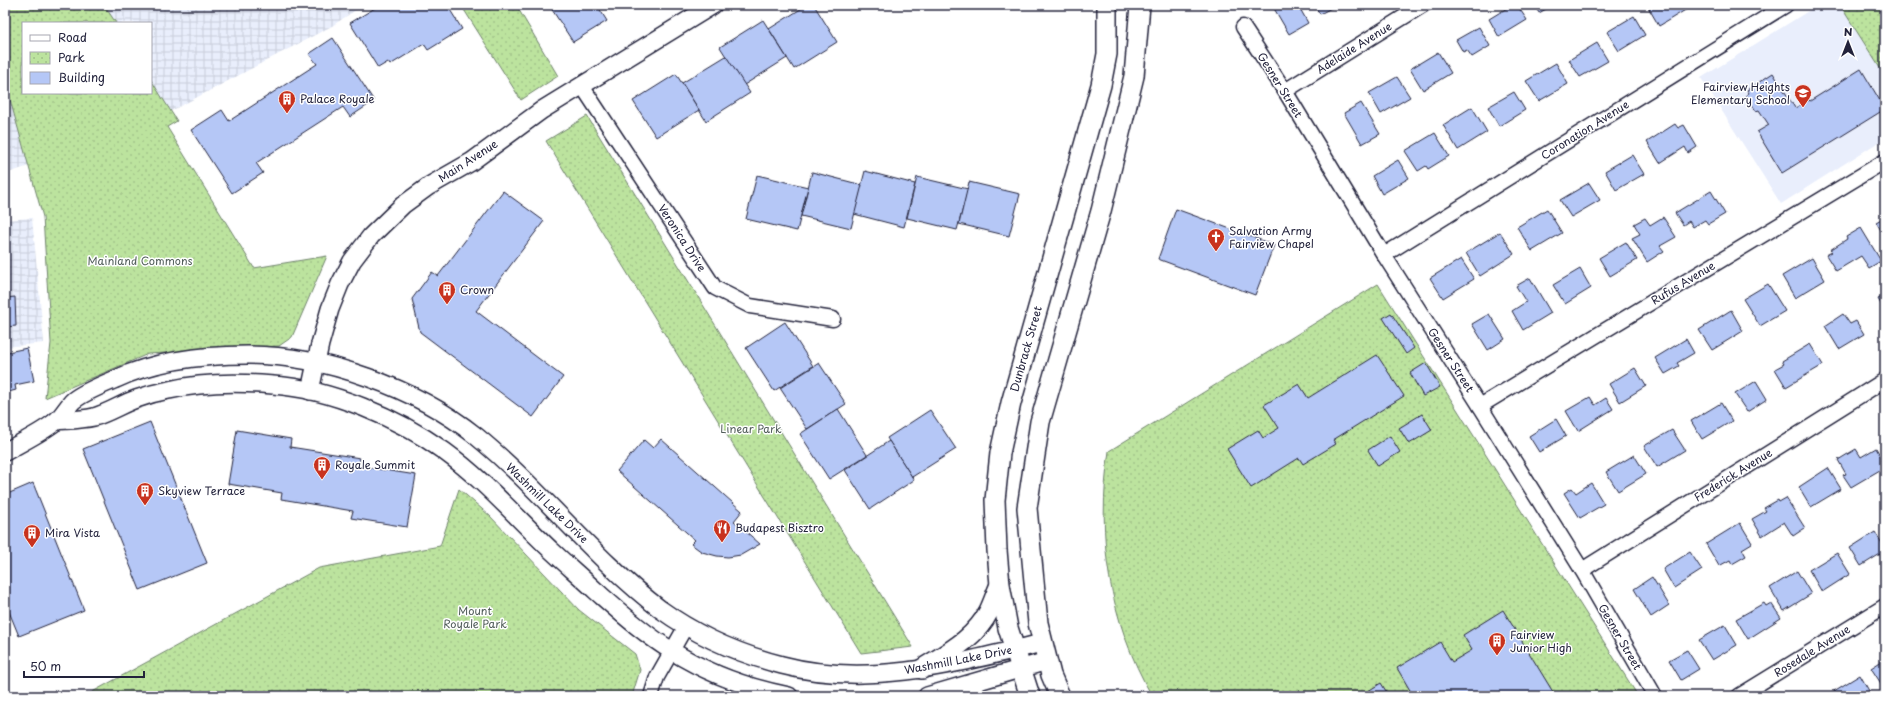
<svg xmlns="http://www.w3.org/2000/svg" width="1890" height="701" font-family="'Playpen Sans',sans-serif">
  <defs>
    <pattern id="industrial-grid" width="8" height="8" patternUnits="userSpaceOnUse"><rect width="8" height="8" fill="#e9eefc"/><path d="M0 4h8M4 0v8" fill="none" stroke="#c8ccd9"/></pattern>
    <pattern id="park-dots" width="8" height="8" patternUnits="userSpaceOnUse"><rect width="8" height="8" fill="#bce39e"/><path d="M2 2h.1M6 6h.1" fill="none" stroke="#a1c289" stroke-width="1.8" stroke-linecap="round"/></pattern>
  </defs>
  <rect width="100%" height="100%" fill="#fff"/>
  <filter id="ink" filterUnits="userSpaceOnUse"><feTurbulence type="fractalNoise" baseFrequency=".025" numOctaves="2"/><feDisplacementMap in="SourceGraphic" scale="8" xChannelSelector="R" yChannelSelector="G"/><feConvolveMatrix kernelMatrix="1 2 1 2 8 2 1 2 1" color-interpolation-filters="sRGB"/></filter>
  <g filter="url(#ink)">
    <!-- built -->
    <path fill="#e9eefc" d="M1818 5H1885V138L1781 204 1701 78Z"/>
    <!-- industrial -->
    <g fill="url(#industrial-grid)">
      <path d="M104 5H363L332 26 171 111 151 80V23H116Z"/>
      <path d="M5 82 29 166 5 174Z"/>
      <path d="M32 218 44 343 5 347V220Z"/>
    </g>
    <!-- park -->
    <g fill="url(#park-dots)" stroke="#6f826c">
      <path d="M5 5H104L116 23H23V93H151V80L177 121 167 127 254 268 327 256 292 337 279 346 148 354 45 398 51 343 43 217 5 82Z"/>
      <path d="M461 5H516L558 76 521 100Z"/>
      <path d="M1840 5H1885V76Z"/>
      <path d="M587 116 913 647 861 653 546 141Z"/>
      <path d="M1378 284 1638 696H1152C1109 621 1096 536 1109 451Z"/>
      <path d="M459 489 490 516 579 610 635 654 640 670 632 696H85L319 568 440 546Z"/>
    </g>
    <!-- building -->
    <g fill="#b5c7f6" stroke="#22223b">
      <path d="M380 5H447L462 29 428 50 424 44 390 65 388 62 378 68 350 23Z"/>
      <path d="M549 5H597L607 21 573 42Z"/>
      <path d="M807 5H814L837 42 794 69 769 29Z"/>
      <path d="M1272 5H1298L1308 23 1289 34Z"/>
      <path d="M1314 5H1334L1335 6 1320 14Z"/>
      <path d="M1512 5H1517L1527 20 1499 37 1489 19Z"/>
      <path d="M1534 5H1553L1539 13Z"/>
      <path d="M1651 5H1685L1687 9 1659 26 1648 7Z"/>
      <path d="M1634 16 1645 35 1619 51 1607 32Z"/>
      <path d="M763 20 787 58 744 85 720 47Z"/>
      <path d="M1479 27 1490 46 1472 57 1467 50 1463 52 1456 40Z"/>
      <path d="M333 38 374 101 350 117 343 107 256 163 263 173 232 193 191 130 222 110 229 121 317 64 309 54Z"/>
      <path d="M1597 43 1608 61 1580 77 1569 60Z"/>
      <path d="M1438 52 1451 73 1423 90 1410 69Z"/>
      <path d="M726 56 750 93 706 121 682 83Z"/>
      <path d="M1556 63 1568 84 1539 101 1526 81Z"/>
      <path d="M1861 69 1885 109 1782 173 1757 132 1769 125 1759 110 1756 111 1746 95 1749 93 1747 90 1773 73 1795 108 1809 100 1810 101Z"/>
      <path d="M676 74 699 110 656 137 633 101Z"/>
      <path d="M1397 77 1410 97 1381 114 1369 93Z"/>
      <path d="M1514 92 1525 110 1499 126 1488 107Z"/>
      <path d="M1361 103 1380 134 1362 144 1344 113Z"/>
      <path d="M1472 107 1487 132 1458 150 1443 125Z"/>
      <path d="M1675 124 1678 128 1684 125 1697 147 1688 153 1685 147 1660 163 1647 142Z"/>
      <path d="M1435 133 1449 156 1428 169 1426 166 1418 171 1405 151Z"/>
      <path d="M1632 155 1644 174 1616 190 1605 171Z"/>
      <path d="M1398 160 1409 178 1382 194 1372 176Z"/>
      <path d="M865 171 915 184 904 227 854 214Z"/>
      <path d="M812 172 862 185 851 228 801 216Z"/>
      <path d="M757 175 808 187 797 231 746 219Z"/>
      <path d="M917 177 968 189 957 230 907 218Z"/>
      <path d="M969 182 1020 194 1009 236 959 224Z"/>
      <path d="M1589 183 1600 200 1571 217 1560 200Z"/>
      <path d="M503 191 544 221 476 311 563 377 533 417 420 332 412 299 432 272 438 276Z"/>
      <path d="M1711 191 1725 214 1708 224 1705 220 1693 227 1689 221 1683 225 1675 213Z"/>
      <path d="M1176 209 1274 245 1255 295 1158 259Z"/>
      <path d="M1547 209 1562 233 1532 251 1517 227Z"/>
      <path d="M1663 217 1676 237 1660 246 1664 251 1647 262 1632 238 1640 234 1634 224 1645 218 1650 225Z"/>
      <path d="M1885 217V237L1876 222Z"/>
      <path d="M1861 228 1881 261 1869 268 1861 256 1836 271 1826 255 1832 252 1830 250 1847 239 1846 237Z"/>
      <path d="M1500 232 1514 254 1480 276 1466 253Z"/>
      <path d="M1626 242 1637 260 1610 276 1599 258Z"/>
      <path d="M1812 258 1825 280 1795 298 1782 276Z"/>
      <path d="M1461 259 1474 279 1443 298 1430 278Z"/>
      <path d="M1580 269 1591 288 1565 304 1553 285Z"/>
      <path d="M1530 278 1551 313 1523 330 1512 311 1526 302 1516 286Z"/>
      <path d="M1768 284 1785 311 1760 326 1743 299Z"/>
      <path d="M1885 295V311L1878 299Z"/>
      <path d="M15 297 16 326 5 327V298Z"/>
      <path d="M1731 310 1743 331 1712 350 1699 330Z"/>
      <path d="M1391 313 1414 348 1406 354 1383 318Z"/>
      <path d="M1489 314 1505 339 1488 350 1472 324Z"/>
      <path d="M1843 314 1850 324 1856 321 1864 334 1839 349 1825 326Z"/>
      <path d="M785 322 813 366 774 391 746 348Z"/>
      <path d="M1686 339 1694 353 1677 363 1679 366 1665 374 1655 358Z"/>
      <path d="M1810 344 1823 365 1786 387 1775 369 1784 364 1782 361Z"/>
      <path d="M5 347H6L8 352 27 348 34 381 15 385 16 390 5 393Z"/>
      <path d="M1377 355 1404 396 1333 440 1336 444 1303 464 1299 458 1251 488 1227 449 1258 430 1263 438 1279 428 1264 405 1299 384 1308 398Z"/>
      <path d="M819 363 846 404 807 429 780 388Z"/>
      <path d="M1426 363 1440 387 1423 396 1410 373Z"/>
      <path d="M1635 368 1646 386 1620 402 1609 384Z"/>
      <path d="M1756 381 1767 399 1747 412 1735 394Z"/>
      <path d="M1590 397 1595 405 1606 398 1613 409 1578 431 1566 411Z"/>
      <path d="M1721 403 1732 421 1702 439 1691 421Z"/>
      <path d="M838 409 867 455 829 479 800 434Z"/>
      <path d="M930 410 956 449 912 477 887 438Z"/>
      <path d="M1422 414 1432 430 1409 444 1399 428Z"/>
      <path d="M1556 419 1566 436 1539 452 1529 436Z"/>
      <path d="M150 422 207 563 140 590 83 449Z"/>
      <path d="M237 430 291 439 290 447 360 458 359 466 416 475 407 527 351 518 353 511 281 499 282 493 228 484Z"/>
      <path d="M1672 430 1685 450 1657 467 1644 446Z"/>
      <path d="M1390 436 1400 452 1378 466 1368 450Z"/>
      <path d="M661 439 742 511 734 521 760 544 741 555 728 557 717 556 702 552 691 544 695 540 617 471 644 440 653 448Z"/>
      <path d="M889 441 914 480 870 509 845 470Z"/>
      <path d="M1876 448 1885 464V467L1851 487 1843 475 1846 474 1838 460 1856 449 1861 457Z"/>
      <path d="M1634 455 1646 474 1618 491 1606 472Z"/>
      <path d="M1828 468 1841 489 1811 507 1799 487Z"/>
      <path d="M33 483 84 610 19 636 5 602V495Z"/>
      <path d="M1591 483 1604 504 1580 518 1564 493 1572 488 1576 493Z"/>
      <path d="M1786 498 1805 528 1793 536 1784 522 1762 536 1752 519 1766 511 1764 508 1778 500 1779 502Z"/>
      <path d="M1740 523 1752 543 1742 549 1746 556 1732 564 1730 560 1719 566 1706 544Z"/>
      <path d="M1875 532 1885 548V551L1861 566 1850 548Z"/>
      <path d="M1690 552 1702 570 1674 588 1663 569Z"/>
      <path d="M1837 553 1850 574 1822 592 1809 570Z"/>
      <path d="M1797 571 1811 594 1784 611 1770 588Z"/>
      <path d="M1652 577 1669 605 1651 617 1634 589Z"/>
      <path d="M1764 603 1766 606 1771 603 1781 618 1748 639 1736 619Z"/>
      <path d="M1503 610 1553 692 1547 696H1404L1411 692 1397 668 1440 642 1452 662 1472 650 1463 635Z"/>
      <path d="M1725 625 1737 645 1712 660 1699 640Z"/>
      <path d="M1687 650 1699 669 1681 680 1669 660Z"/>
      <path d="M1885 659V683L1882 685 1871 668Z"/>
      <path d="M1860 675 1872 696H1836L1834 691Z"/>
      <path d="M1381 683 1389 696H1360Z"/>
    </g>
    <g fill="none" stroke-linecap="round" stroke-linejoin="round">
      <!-- minor casing -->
      <g stroke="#22223b" stroke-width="17">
        <g id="minor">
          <path d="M1243 27 1285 91 1384 255 1480 406 1582 570 1655 696"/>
          <path d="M582 86 715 288 750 306 833 319"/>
          <path d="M1285 91 1423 5"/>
          <path d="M1384 255 1786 5"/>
          <path d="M1480 406 1885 161"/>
          <path d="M1582 570 1885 380"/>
          <path d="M651 696 657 677 686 626"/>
          <path d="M1739 696 1885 606"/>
        </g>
      </g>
      <!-- tertiary casing -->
      <g stroke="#22223b" stroke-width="20">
        <g id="tertiary">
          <path d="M310 391 320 344 330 309 340 284 352 261 371 236 403 205 429 186 471 162 542 110 713 5"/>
          <path d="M56 421C68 420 81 420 94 417 108 413 122 404 136 399 147 395 158 392 169 390 202 382 239 382 273 385 331 389 398 418 444 451 484 480 517 518 552 551 567 565 581 577 596 591 620 612 644 634 672 651 707 673 748 688 789 696"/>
          <path d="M5 452C20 443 41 433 55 422 63 416 67 406 74 400 84 392 104 384 116 379 156 360 204 355 248 355 325 355 416 388 476 436 541 489 593 558 660 609 696 635 739 654 782 665 868 688 959 663 1042 643"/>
          <path d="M927 696 1047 661"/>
        </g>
      </g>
      <!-- secondary casing -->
      <g stroke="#22223b" stroke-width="22">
        <g id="secondary">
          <path d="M922 669C947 653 975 639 989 611 993 603 996 593 1000 585"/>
          <path d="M1030 696 1008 628 1000 585 997 550 995 500 1000 453 1011 403 1101 85 1107 54V5"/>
          <path d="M1060 696 1051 675 1038 623 1027 508 1040 422 1101 211 1134 76 1140 5"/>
        </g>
      </g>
      <!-- minor -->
      <use href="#minor" stroke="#fff" stroke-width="14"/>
      <!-- tertiary -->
      <use href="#tertiary" stroke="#fff" stroke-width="17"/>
      <!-- secondary -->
      <use href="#secondary" stroke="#fff" stroke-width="19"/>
    </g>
  </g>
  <!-- icons -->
  <defs>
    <g id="school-pin" transform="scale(0.9)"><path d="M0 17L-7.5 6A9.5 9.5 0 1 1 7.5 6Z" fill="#c8321e" stroke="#fff"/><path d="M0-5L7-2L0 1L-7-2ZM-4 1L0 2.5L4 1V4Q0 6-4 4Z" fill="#fff"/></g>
    <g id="building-pin" transform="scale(0.9)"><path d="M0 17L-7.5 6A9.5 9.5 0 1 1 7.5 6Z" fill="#c8321e" stroke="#fff"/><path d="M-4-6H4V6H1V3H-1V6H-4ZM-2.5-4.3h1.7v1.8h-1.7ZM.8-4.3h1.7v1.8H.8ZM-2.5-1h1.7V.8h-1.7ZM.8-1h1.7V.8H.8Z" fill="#fff"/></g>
    <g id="church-pin" transform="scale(0.9)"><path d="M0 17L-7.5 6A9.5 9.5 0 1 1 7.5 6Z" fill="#c8321e" stroke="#fff"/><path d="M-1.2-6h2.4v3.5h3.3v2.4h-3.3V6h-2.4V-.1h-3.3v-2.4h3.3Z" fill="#fff"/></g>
    <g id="restaurant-pin" transform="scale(0.9)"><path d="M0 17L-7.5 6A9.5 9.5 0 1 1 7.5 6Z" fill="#c8321e" stroke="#fff"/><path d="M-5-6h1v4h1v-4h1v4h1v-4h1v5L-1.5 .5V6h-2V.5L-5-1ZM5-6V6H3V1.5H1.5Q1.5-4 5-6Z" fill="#fff"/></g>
  </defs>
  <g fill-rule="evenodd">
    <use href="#school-pin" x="1803" y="93"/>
    <use href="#building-pin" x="287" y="99"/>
    <use href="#church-pin" x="1216" y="237"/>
    <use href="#building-pin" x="447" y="290"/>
    <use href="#building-pin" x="322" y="465"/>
    <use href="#building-pin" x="145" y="491"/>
    <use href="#restaurant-pin" x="722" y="528"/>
    <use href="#building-pin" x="32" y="533"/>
    <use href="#building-pin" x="1497" y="641"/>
  </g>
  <g text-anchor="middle" stroke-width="3" stroke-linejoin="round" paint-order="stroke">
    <!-- street labels -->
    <g font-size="11" fill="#22223b" stroke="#fff">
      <text transform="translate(1354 48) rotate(-32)" y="4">Adelaide Avenue</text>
      <text transform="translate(1280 85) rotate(58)" y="4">Gesner Street</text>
      <text transform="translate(1585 130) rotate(-32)" y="4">Coronation Avenue</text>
      <text transform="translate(468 161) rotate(-33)" y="4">Main Avenue</text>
      <text transform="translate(682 238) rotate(57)" y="4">Veronica Drive</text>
      <text transform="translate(1683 283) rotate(-31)" y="4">Rufus Avenue</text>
      <text transform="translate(1026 349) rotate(-74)" y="4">Dunbrack Street</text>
      <text transform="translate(1451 360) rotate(57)" y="4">Gesner Street</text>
      <text transform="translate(1733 475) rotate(-32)" y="4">Frederick Avenue</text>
      <text transform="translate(547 503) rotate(44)" y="4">Washmill Lake Drive</text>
      <text transform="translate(1620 637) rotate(60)" y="4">Gesner Street</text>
      <text transform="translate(1812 651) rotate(-32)" y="4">Rosedale Avenue</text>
      <text transform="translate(958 660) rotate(-11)" y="4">Washmill Lake Drive</text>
    </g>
    <!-- poi labels -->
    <g font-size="11" fill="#22223b" stroke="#fff" text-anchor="start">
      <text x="1790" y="91" text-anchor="end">Fairview Heights<tspan x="1790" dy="13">Elementary School</tspan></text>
      <text x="300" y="103">Palace Royale</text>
      <text x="1229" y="235">Salvation Army<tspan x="1229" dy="13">Fairview Chapel</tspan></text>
      <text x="460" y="294">Crown</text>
      <text x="335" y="469">Royale Summit</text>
      <text x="158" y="495">Skyview Terrace</text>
      <text x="735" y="532">Budapest Bisztro</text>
      <text x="45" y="537">Mira Vista</text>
      <text x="1510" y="639">Fairview<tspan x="1510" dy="13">Junior High</tspan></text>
    </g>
    <!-- park labels -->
    <g font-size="11" fill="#505c59" stroke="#fff">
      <text x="140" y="265">Mainland Commons</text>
      <text x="751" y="433">Linear Park</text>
      <text x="475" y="615">Mount<tspan x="475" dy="13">Royale Park</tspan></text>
    </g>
  </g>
  <!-- margin -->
  <rect width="1890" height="701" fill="none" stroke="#fff" stroke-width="20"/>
  <rect x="10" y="10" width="1870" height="681" fill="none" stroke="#22223b" stroke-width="1.5" filter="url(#ink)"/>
  <!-- legend -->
  <rect x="22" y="22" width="130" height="72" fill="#ffffff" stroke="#a7a7b1"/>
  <rect x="30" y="35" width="20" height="6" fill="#ffffff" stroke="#a7a7b1"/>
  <text x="58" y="42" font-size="12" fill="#22223b">Road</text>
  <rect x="30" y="52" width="20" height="12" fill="url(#park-dots)" stroke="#a7a7b1"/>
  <text x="58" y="62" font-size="12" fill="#22223b">Park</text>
  <rect x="30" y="72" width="20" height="12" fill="#b5c7f6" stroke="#a7a7b1"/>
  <text x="58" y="82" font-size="12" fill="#22223b">Building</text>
  <!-- north arrow -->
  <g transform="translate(1848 42)" stroke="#ffffff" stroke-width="3" paint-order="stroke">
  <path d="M0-3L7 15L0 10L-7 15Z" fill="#22223b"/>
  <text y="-6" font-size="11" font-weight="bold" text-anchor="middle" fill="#22223b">N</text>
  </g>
  <!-- scale -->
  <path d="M24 671v6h120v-6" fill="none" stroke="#22223b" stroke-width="2"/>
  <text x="30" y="671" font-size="12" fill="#22223b" stroke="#ffffff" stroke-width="3" paint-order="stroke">50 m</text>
</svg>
